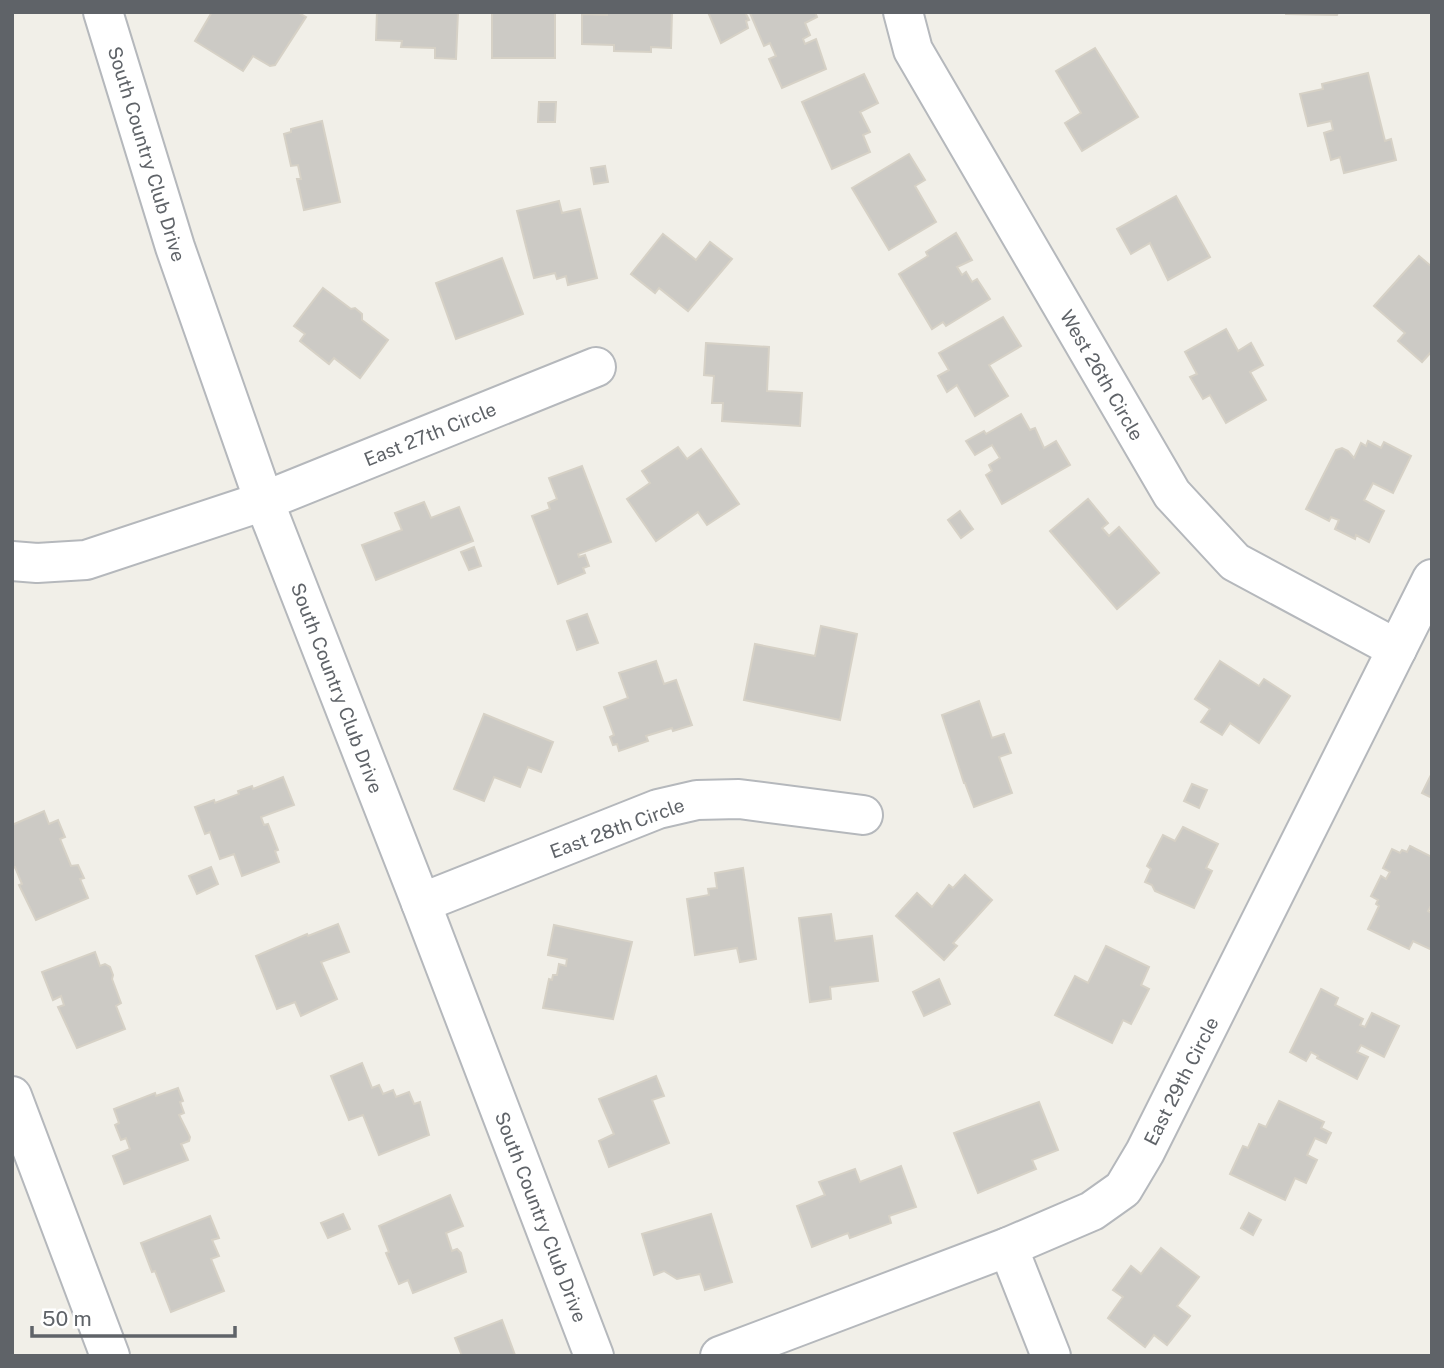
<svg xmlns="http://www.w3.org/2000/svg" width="1444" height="1368" font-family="'Public Sans',sans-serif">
  <rect width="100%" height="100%" fill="#f1efe8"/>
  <!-- building -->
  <g fill="#cccac5" stroke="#d6d1c6" stroke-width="2">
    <path d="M212 12H297L306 17 275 65 270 66 253 56 243 71 195 41Z"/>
    <path d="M377 12H458L456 59 435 58V48L401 47 402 41 376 40Z"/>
    <rect x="492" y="12" width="63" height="46"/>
    <path d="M607 12H672L671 48 651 47V52L614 51V45L582 44V14L607 15Z"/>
    <path d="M708 12H745L749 20 746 21 748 28 721 43Z"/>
    <path d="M752 12H815L817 17 805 23 810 35 803 39 805 44 816 39 826 69 782 88 769 59 776 56 770 43 764 46 750 13Z"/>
    <path d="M1286 12H1338L1337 15 1286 14Z"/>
    <path d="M1095 48 1138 117 1082 151 1065 123 1081 113 1056 71Z"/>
    <path d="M1368 73 1385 141 1391 139 1396 160 1344 173 1340 157 1331 160 1324 133 1333 130 1331 121 1308 126 1300 94 1323 89 1322 84Z"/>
    <path d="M864 74 878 103 860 112 870 132 863 135 870 152 832 169 802 102Z"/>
    <path d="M539 102H556L555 122H538Z"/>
    <path d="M322 121 340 202 304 210 297 179H301L298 165 291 166 284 134 291 132V129Z"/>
    <path d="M909 154 925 180 915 186 936 222 889 250 852 188Z"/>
    <path d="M605 166 608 182 594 184 591 168Z"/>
    <path d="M1176 196 1210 257 1168 280 1150 243 1131 254 1117 229Z"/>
    <path d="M559 201 562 213 580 209 597 278 568 285 566 276 557 279 555 273 534 278 517 211Z"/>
    <path d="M956 233 972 260 957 267 962 275 966 272 972 282 977 279 990 299 946 326 943 322 932 329 899 274 928 256 926 252Z"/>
    <path d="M663 234 696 260 710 242 732 259 688 311 659 288 655 293 631 274Z"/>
    <path d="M1419 256 1432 267V351L1422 362 1398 341 1405 333 1374 306Z"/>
    <path d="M502 258 523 314 456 339 436 283Z"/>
    <path d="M323 288 351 309 355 308 362 314V320L388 340 360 378 334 358 329 364 300 341 305 334 294 326Z"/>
    <path d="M1003 317 1021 346 989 365 1008 396 975 416 957 385 947 392 938 376 949 370 939 353Z"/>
    <path d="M1226 329 1238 351 1251 343 1263 365 1250 372 1266 400 1226 423 1210 395 1203 399 1190 377 1197 374 1185 352Z"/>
    <path d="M706 343 769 347 767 391 802 393 800 426 722 421 723 403H712L714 376 704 375Z"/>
    <path d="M1021 414 1030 430 1035 428 1044 448 1056 441 1070 465 1002 504 986 475 992 471 989 465 1000 458 992 445 975 455 966 441 984 431 986 434Z"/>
    <path d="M1368 441 1381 448 1384 442 1411 456 1393 493 1373 483 1364 500 1384 511 1369 542 1356 535 1355 539 1335 529 1339 520 1331 517 1329 521 1306 509 1336 450 1342 448 1348 451 1354 458 1361 443 1366 446Z"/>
    <path d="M678 447 687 459 701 449 739 504 707 525 698 512 656 541 627 499 650 483 642 471Z"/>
    <path d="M582 466 611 542 578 554 579 557 585 555 589 566 583 568 585 573 558 584 532 516 550 509 548 503 557 499 549 478Z"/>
    <path d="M1088 499 1108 523 1102 528 1109 536 1119 527 1159 573 1117 609 1050 531Z"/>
    <path d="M424 502 431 518 459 507 473 541 376 580 362 545 402 530 395 513Z"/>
    <path d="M960 511 973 529 961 538 948 520Z"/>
    <path d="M474 547 481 566 469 570 461 552Z"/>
    <path d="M587 614 598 643 577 650 567 621Z"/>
    <path d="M821 626 857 634 840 720 744 700 755 644 815 656Z"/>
    <path d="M656 661 664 684 676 680 692 725 673 731 672 728 646 736 648 741 619 751 617 744 613 745 610 737 614 735 604 707 628 698 619 673Z"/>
    <path d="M1220 661 1259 686 1264 679 1290 696 1259 743 1230 723 1222 735 1201 722 1210 709 1195 699Z"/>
    <path d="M979 701 992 738 1004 734 1011 753 999 757 1012 793 974 807 965 783H964L942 715Z"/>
    <path d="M484 714 553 742 541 772 528 767 520 787 494 777 484 801 454 789Z"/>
    <path d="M1432 773V798L1422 793Z"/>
    <path d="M283 777 294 805 261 817 264 825 268 824 278 850 275 851 279 862 242 876 234 854 220 859 210 832 205 834 195 807 214 800 215 803 239 794 238 791 252 786 253 789Z"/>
    <path d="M1192 784 1207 790 1199 808 1184 801Z"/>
    <path d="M44 811 49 824 58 820 65 837 60 839 71 866 78 865 84 878 80 879 88 898 36 920 19 885 22 884 15 867 12 868V825Z"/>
    <path d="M1183 827 1218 844 1206 868 1212 871 1194 908 1155 891 1152 885 1145 882 1151 869 1147 866 1163 835 1175 841Z"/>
    <path d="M1410 846 1432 857V904L1428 911 1432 913V950L1413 941 1409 949 1368 929 1379 906 1376 904 1378 900 1371 896 1381 876 1386 879 1390 872 1383 868 1392 849 1400 853 1402 850 1407 852Z"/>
    <path d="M211 867 218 884 197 894 189 876Z"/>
    <path d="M743 868 756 959 740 962 737 948 695 955 687 899 709 895 708 889 717 888 715 873Z"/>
    <path d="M965 875 992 900 953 943 957 946 944 960 896 916 917 893 932 907 949 885 953 888Z"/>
    <path d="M831 914 835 941 872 936 878 981 830 987 831 999 810 1002 799 918Z"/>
    <path d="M338 924 349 952 321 962 337 999 301 1016 295 1002 277 1009 256 956 307 934 308 936Z"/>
    <path d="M554 925 632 942 613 1019 543 1008 549 979 552 980 553 975H557L559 964 566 966 567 959 548 955Z"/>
    <path d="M1106 946 1149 967 1141 985 1149 989 1131 1024 1123 1020 1112 1043 1055 1015 1075 976 1088 983Z"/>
    <path d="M95 952 100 966 105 964 110 967 113 975 112 979 121 1003 116 1006 125 1029 77 1048 58 1007 64 1005 61 996 53 1000 42 972Z"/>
    <path d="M939 979 950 1004 924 1016 913 992Z"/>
    <path d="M1321 989 1338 998 1335 1005 1363 1019 1360 1025 1365 1027 1372 1013 1399 1026 1384 1057 1361 1045 1357 1052 1368 1057 1357 1079 1317 1058 1318 1056 1311 1052 1306 1061 1290 1052Z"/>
    <path d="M362 1063 372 1088 379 1085 383 1094 393 1090 396 1097 409 1092 414 1104 420 1102 429 1135 379 1155 363 1115 349 1120 331 1076Z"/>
    <path d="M656 1076 664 1096 652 1100 669 1143 609 1167 599 1141 614 1134 599 1099Z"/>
    <path d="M178 1088 183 1101 180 1102 184 1113 179 1115 190 1137 189 1141 181 1144 188 1160 124 1184 113 1156 130 1149 126 1138 121 1140 115 1125 119 1123 114 1109 155 1093 156 1096Z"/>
    <path d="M1279 1101 1324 1122 1321 1128 1331 1133 1326 1143 1315 1138 1307 1155 1317 1160 1306 1183 1295 1178 1285 1200 1230 1174 1243 1146 1248 1148 1259 1124 1266 1127Z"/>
    <path d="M1039 1102 1058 1150 1032 1160 1036 1169 978 1193 954 1133Z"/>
    <path d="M901 1166 916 1207 889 1216 891 1223 850 1238 848 1233 812 1247 797 1206 825 1195 819 1182 855 1169 860 1182Z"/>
    <path d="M450 1195 463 1226 446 1233 452 1251 457 1249 461 1253 466 1272 413 1293 408 1280 399 1284 386 1253 389 1252 379 1226Z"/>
    <path d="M1249 1213 1261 1220 1253 1235 1241 1228Z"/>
    <path d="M343 1214 350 1229 328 1238 321 1223Z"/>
    <path d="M711 1214 732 1282 705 1290 700 1274 677 1279 664 1271 654 1275 642 1234Z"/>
    <path d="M210 1216 219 1238 212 1240 219 1256 211 1259 224 1291 171 1312 155 1271 152 1272 141 1243Z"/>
    <path d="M1161 1248 1199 1277 1177 1306 1190 1316 1167 1345 1154 1335 1145 1347 1108 1318 1123 1297 1113 1290 1131 1266 1141 1274Z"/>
    <path d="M502 1320 515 1355 462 1356 455 1338Z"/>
  </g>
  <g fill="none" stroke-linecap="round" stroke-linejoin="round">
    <!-- minor casing -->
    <g stroke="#b5b8bc" stroke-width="42">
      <g id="minor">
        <path d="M103 12 175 247 264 501 421 903 594 1356"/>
        <path d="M903 12 913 50 1172 494 1235 562 1397 649"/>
        <path d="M12 561 37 563 86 560 264 501 596 367"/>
        <path d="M421 903 658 809 697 800 739 799 863 815"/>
        <path d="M12 1096 110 1356"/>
        <path d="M1008 1247 1051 1356"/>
        <path d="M720 1356 1008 1247 1092 1211 1123 1189 1145 1152 1432 579"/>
      </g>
    </g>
    <!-- minor -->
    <use href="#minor" stroke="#fff" stroke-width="38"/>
  </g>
  <g text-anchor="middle" stroke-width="7" stroke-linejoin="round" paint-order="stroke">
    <!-- street labels -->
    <g font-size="19" fill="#5f6368" stroke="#fff">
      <text transform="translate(147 154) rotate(73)" y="7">South Country Club Drive</text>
      <text transform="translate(1102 375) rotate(60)" y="7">West 26th Circle</text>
      <text transform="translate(430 434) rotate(-22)" y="7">East 27th Circle</text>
      <text transform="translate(337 688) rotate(69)" y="7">South Country Club Drive</text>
      <text transform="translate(617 828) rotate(-20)" y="7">East 28th Circle</text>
      <text transform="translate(1181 1081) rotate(-63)" y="7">East 29th Circle</text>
      <text transform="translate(541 1217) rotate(69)" y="7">South Country Club Drive</text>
    </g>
  </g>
  <!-- border -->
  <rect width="1444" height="1368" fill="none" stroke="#5f6368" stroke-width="28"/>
  <!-- scale -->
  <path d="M32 1326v10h203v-10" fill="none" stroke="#5f6368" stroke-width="3.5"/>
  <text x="42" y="1326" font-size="21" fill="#5f6368" stroke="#ffffff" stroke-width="5" paint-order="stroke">50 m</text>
</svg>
